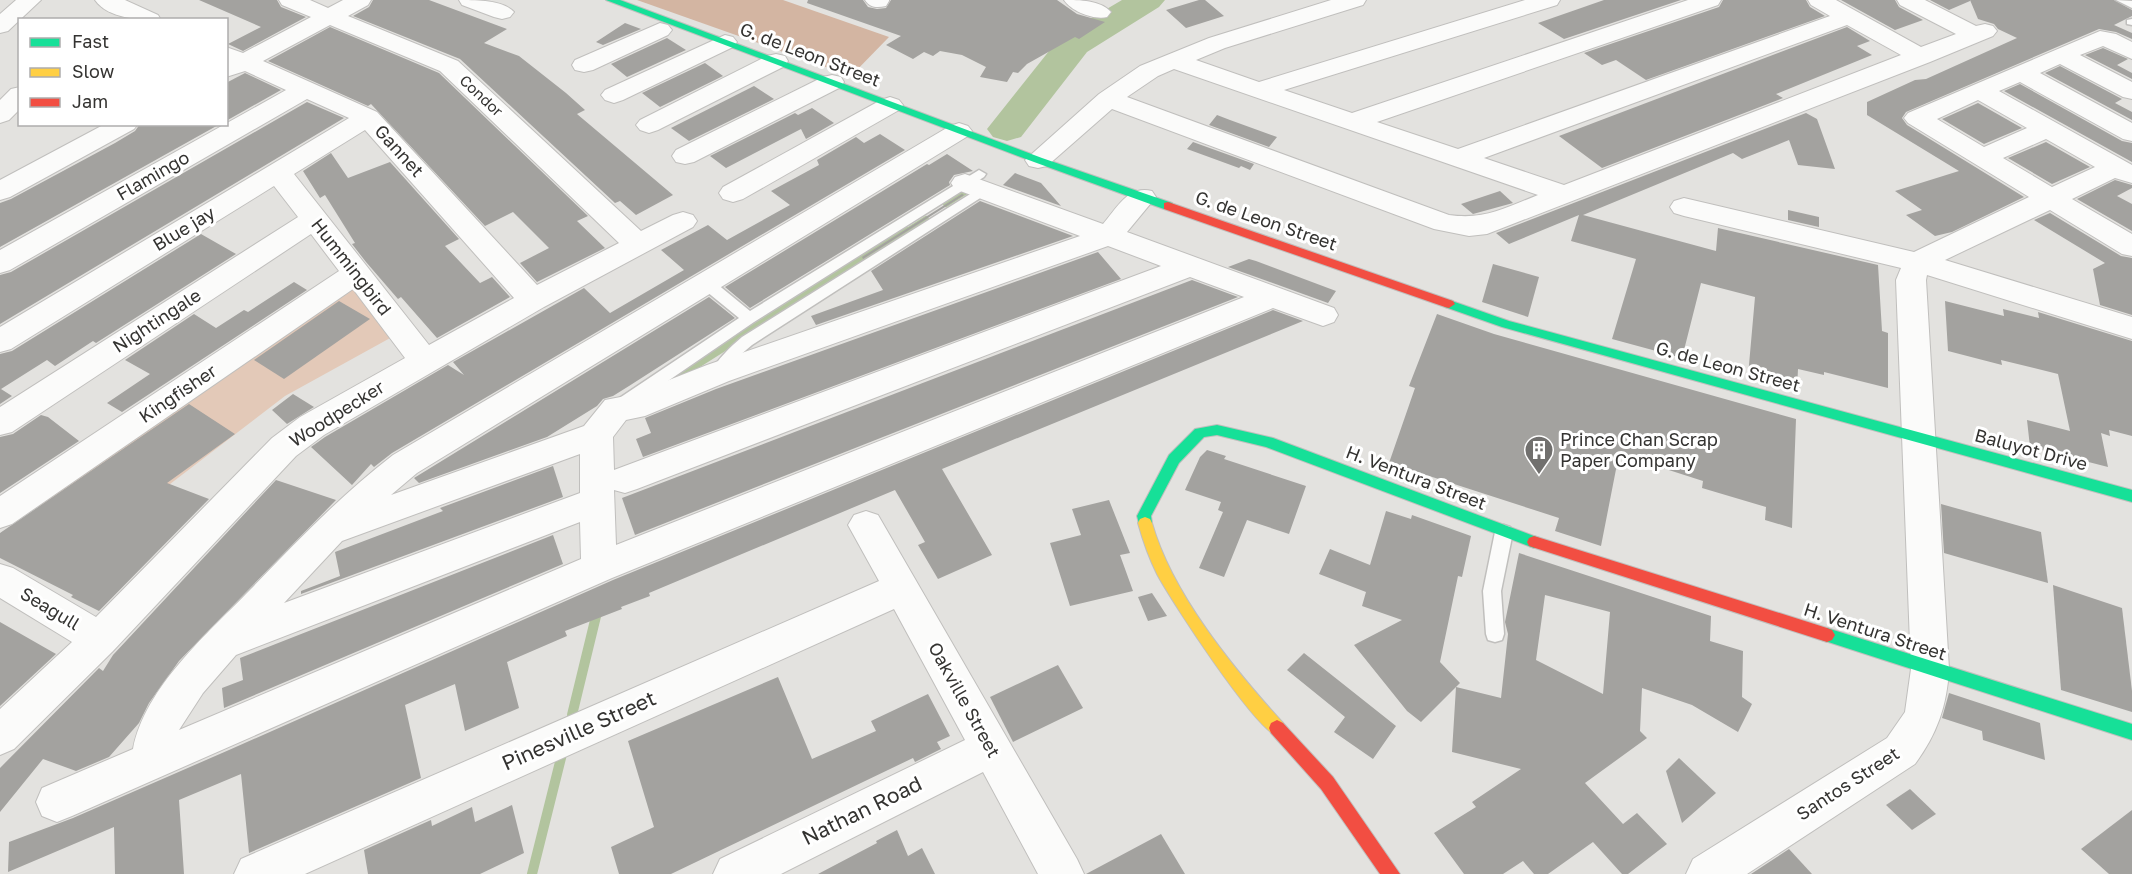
<svg xmlns="http://www.w3.org/2000/svg" width="2132" height="874" font-family="'Golos Text',sans-serif">
  <rect width="100%" height="100%" fill="#e3e2df"/>
  <!-- green -->
  <path fill="#e3c9b8" d="M351 284 392 337 285 396 93 543 30 501Z"/>
  <!-- forest -->
  <path fill="#d3b5a2" d="M637 0H783L889 37 851 76Z"/>
  <g fill="none" stroke-linecap="round" stroke-linejoin="round">
    <!-- stream-far2 -->
    <g stroke="#b2c49e" stroke-width="6">
      <path d="M946 204 968 190"/>
      <path d="M904 233 926 219"/>
    </g>
    <!-- stream-far1 -->
    <path stroke="#b2c49e" stroke-width="8" d="M683 373 907 231"/>
    <!-- stream -->
    <g stroke="#b2c49e" stroke-width="10">
      <path d="M572 715 598 608"/>
      <path d="M532 874 562 754"/>
    </g>
    <!-- river -->
    <path fill="#b2c49e" fill-rule="evenodd" d="M1122 0H1165L1159 7 1087 52 1021 137 1007 141 993 137 987 129 1061 36Z"/>
  </g>
  <!-- building -->
  <g fill="#a3a29f" fill-rule="evenodd">
    <path d="M199 0H277L281 7 306 17 243 51 228 44 261 27Z"/>
    <path d="M373 0H429L507 29 484 43 519 56 566 93 585 110 577 114 673 195 636 215 620 201 615 203 460 59 353 16 369 7Z"/>
    <path d="M808 0H863L868 7 877 9 886 8 891 0H1057L1077 14 1105 22 1079 39 1075 37 1027 64 1018 73 1013 72 1007 82 980 77 986 67 962 55 940 51 933 56 924 52 913 59 886 45 901 36 807 3Z"/>
    <path d="M1199 0H1205L1224 16 1186 28 1166 10Z"/>
    <path d="M1604 0H1681L1564 39 1538 23Z"/>
    <path d="M1723 0H1806L1810 7 1825 16 1646 80 1616 60 1602 65 1584 53 1719 7Z"/>
    <path d="M1841 0H1895L1899 7 1923 20 1895 30Z"/>
    <path d="M1930 0H1970V1L1949 10Z"/>
    <path d="M1970 0H2114L2132 10V16L2114 25 2132 33V39L2116 32 2099 29 1906 112 1902 118 1907 125 2024 197 1952 232 1935 236 1906 215 1922 210 1895 191 1959 171 1867 115V102L1915 80 1926 79 2017 38 1998 29 1994 24 1978 19Z"/>
    <path d="M625 23 641 29 603 45 596 42Z"/>
    <path d="M330 27 439 73 588 216 577 221 605 248 537 282 520 263 549 248 513 212 485 226 371 104 368 106 268 61Z"/>
    <path d="M1847 27 1870 41 1857 46 1872 55 1776 94 1783 98 1602 168 1559 136Z"/>
    <path d="M667 38 686 50 627 77 611 64Z"/>
    <path d="M2103 48 2128 59 2117 65 2132 73V79L2085 55Z"/>
    <path d="M705 63 723 76 660 107 642 93Z"/>
    <path d="M2060 66 2122 99 2115 103 2132 112V120L2045 73Z"/>
    <path d="M245 73 281 90 226 121V83Z"/>
    <path d="M2020 84 2122 141 2132 143V162L2004 91Z"/>
    <path d="M754 86 774 99 689 141 671 128Z"/>
    <path d="M307 102 344 118 0 324V275L11 272Z"/>
    <path d="M1978 103 2022 128 1984 144 1942 119Z"/>
    <path d="M812 108 834 123 806 139 801 129 726 168 710 156 795 113 798 115Z"/>
    <path d="M1806 113 1817 119 1835 169 1798 165 1789 140 1742 159 1733 153 1583 215 1716 251 1718 228 1878 265 1882 331 1888 333V388L1824 372V375L1798 369 1797 389 1748 376 1755 297 1701 283 1682 358 1612 339 1636 259 1571 241 1579 215 1509 244 1496 233Z"/>
    <path d="M1217 115 1230 120 1277 137 1269 147 1209 125Z"/>
    <path d="M140 124H220L0 247V203L11 199 115 143 135 131Z"/>
    <path d="M880 134 905 150 392 453 374 467 371 464 352 485 311 447 325 437 448 365 464 375 453 362 584 288 610 313 684 270 661 250 708 225 727 240 790 205 771 191 819 165 817 160 856 137 864 143Z"/>
    <path d="M1193 142 1254 164 1250 170 1241 166 1239 168 1187 149Z"/>
    <path d="M2046 142 2090 167 2052 184 2008 158Z"/>
    <path d="M331 153 348 178 390 162 459 239 445 246 480 283 492 277 510 297 437 338 401 297 398 299 366 262 352 244 355 243 325 195 320 198 303 171Z"/>
    <path d="M947 154 973 171 954 175 949 182 950 185 750 308 725 287 927 164 929 165Z"/>
    <path d="M1015 173 1041 183 1061 206 1003 185Z"/>
    <path d="M2115 180 2132 185V188L2117 196 2132 204V231L2077 199Z"/>
    <path d="M1500 191 1513 203 1473 214 1461 204Z"/>
    <path d="M962 194 964 195 863 259 862 257Z"/>
    <path d="M980 201 1073 236 816 325 811 316 883 290 871 271Z"/>
    <path d="M1788 210 1819 217V227L1788 220Z"/>
    <path d="M2050 213 2121 256 2132 258V315L2100 305 2093 269 2105 263 2034 220Z"/>
    <path d="M201 234 236 254 96 343 93 341 55 366 47 360 1 389 12 396 0 404V354L12 351Z"/>
    <path d="M1098 252 1121 279 643 457 636 439 651 433 645 418 716 389Z"/>
    <path d="M1249 259 1256 261 1336 291 1328 303 1228 267Z"/>
    <path d="M1493 264 1539 277 1528 317 1482 302Z"/>
    <path d="M1192 280 1238 297 635 535 622 498Z"/>
    <path d="M294 282 307 290 122 412 107 403 150 374 125 360 194 314 216 328 244 310 248 312Z"/>
    <path d="M709 297 735 318 629 386 613 396 603 399 597 406 547 437 419 483 414 478Z"/>
    <path d="M339 301 370 319 284 379 254 360Z"/>
    <path d="M1945 301 2004 316 2003 309 2039 318 2038 312 2132 341V436L2109 430 2110 436 2101 433 2108 467 2030 447 2027 420 2070 431 2058 374 2001 360 2002 365 1948 351Z"/>
    <path d="M1273 310 1303 321 942 469 992 555 938 579 918 545 925 542 895 490 649 593 650 596 621 607 622 609 565 631 567 636 507 662 519 708 465 731 455 684 405 705 421 778 249 853 241 774 179 800 184 874H115L114 827 8 872 9 842 73 818 229 750 613 580Z"/>
    <path d="M1437 314 1494 334 1796 419 1792 528 1765 520 1766 507 1702 488 1703 481 1619 454 1601 546 1555 531 1559 518 1389 463 1415 388 1409 386Z"/>
    <path d="M293 394 314 407 287 424 272 410Z"/>
    <path d="M189 404 235 434 167 483 209 499 99 611 71 597 73 595 0 558V533Z"/>
    <path d="M41 415 48 417 79 441 0 493V437L13 434Z"/>
    <path d="M1207 450 1226 456 1224 459 1306 486 1289 534 1247 520 1224 577 1199 568 1223 512 1218 510 1221 502 1185 490 1200 457Z"/>
    <path d="M553 466 563 497 301 594V591L340 576 335 552 443 511 440 508Z"/>
    <path d="M276 480 336 500 179 661 149 703 139 723 109 757 76 771 43 759 0 812V768L99 668 103 671 113 655Z"/>
    <path d="M1109 500 1130 553 1120 555 1133 591 1070 606 1050 543 1081 535 1072 509Z"/>
    <path d="M1941 504 2041 532 2048 583 1944 553Z"/>
    <path d="M1386 511 1411 519 1412 515 1471 536 1462 577 1458 576 1440 662 1460 683 1421 722 1407 711 1354 645 1402 620 1362 606 1366 592 1319 574 1330 549 1370 565Z"/>
    <path d="M553 535 563 564 224 708 222 688 243 680 240 658Z"/>
    <path d="M1519 553 1711 616 1710 641 1743 651 1742 697 1752 704 1738 732 1692 705 1642 688 1640 731 1647 738 1585 783 1623 824 1637 813 1667 844 1628 874H1622L1593 842 1548 874H1534L1523 861 1503 874H1464L1434 833 1476 807 1472 802 1521 769 1452 752 1456 687 1501 698 1508 634 1505 622ZM1545 595 1610 612 1603 694 1536 660Z"/>
    <path d="M2053 585 2122 608 2132 691V712L2061 690Z"/>
    <path d="M1152 593 1167 616 1148 621 1138 597Z"/>
    <path d="M0 622 56 654 0 706Z"/>
    <path d="M1304 653 1396 726 1373 759 1334 732 1345 717 1287 670Z"/>
    <path d="M1058 665 1083 708 1013 742 990 697Z"/>
    <path d="M778 677 812 759 876 731 871 721 928 694 950 736 937 742 941 749 915 762 913 758 671 874H619L611 847 654 827 628 741Z"/>
    <path d="M1949 693 2040 723 2045 760 1983 740 1982 731 1942 718Z"/>
    <path d="M1679 758 1716 793 1682 823 1666 771Z"/>
    <path d="M1910 789 1936 814 1912 830 1886 805Z"/>
    <path d="M512 805 524 853 480 874H368L364 850 431 820 432 826 472 807 475 822Z"/>
    <path d="M2132 810V874H2109L2081 849Z"/>
    <path d="M897 830 908 856 922 848 935 874H818L877 843 876 841Z"/>
    <path d="M1161 834 1185 874H1086Z"/>
    <path d="M1789 849 1812 874H1751Z"/>
  </g>
  <g fill="none" stroke-linecap="round" stroke-linejoin="round">
    <!-- lane casing -->
    <g stroke="#c0bfbd" stroke-width="3">
      <g id="lane">
        <path d="M2116 0 2132 1V8Z"/>
        <path d="M2132 19V25L2127 24V20Z"/>
        <path d="M979 170 986 174 984 177 754 322 630 407H618L616 403 618 399 739 318 701 287 699 283 701 279H711L750 311Z"/>
        <path d="M983 186 988 187 990 190 988 193 752 345 739 356 724 377H712L710 373C718 359 729 348 742 337Z"/>
        <path d="M1504 525 1510 527 1513 532 1501 591 1504 634 1502 640 1495 642 1488 640 1486 634 1483 591 1495 532 1498 527Z"/>
      </g>
    </g>
    <!-- street casing -->
    <g stroke="#c0bfbd" stroke-width="2">
      <g id="street">
        <path d="M16 0H41L8 31 0 33V14Z"/>
        <path d="M95 0H125L158 15 161 20C141 20 108 19 95 0Z"/>
        <path d="M279 0H310L328 8 343 0H371L368 5 348 16 458 61 641 231 673 215 683 212 693 215 697 221 693 227 544 307 324 435 296 456 113 651 14 749 0 755V709L72 642 0 598V564L13 568 96 617 272 438 300 417 405 358 353 289 12 524 0 528V496L339 271 311 234 12 432 0 435V407L298 217 274 186 11 349 0 352V327L349 118 307 99 10 270 0 273V250L286 90 245 71 226 77V47L243 53 311 17 282 5ZM330 25 440 71 619 243 537 285 377 112 263 61ZM365 130 514 298 429 345 294 174Z"/>
        <path d="M459 0C476 0 503 0 514 12L510 17 502 19 494 17 462 5Z"/>
        <path d="M865 0H889V1L886 6C877 8 870 8 865 0Z"/>
        <path d="M1064 0C1080 0 1100 0 1111 12L1107 17C1094 20 1072 12 1064 0Z"/>
        <path d="M1331 0H1366L1363 5 1225 48 1196 60 1259 82 1525 0H1560L1557 5 1284 90 1352 113 1688 0H1721L1718 5 1377 122 1458 149 1830 16 1811 5 1808 0H1836L1921 47 1956 34 1900 5 1897 0H1925L1976 26 1985 24 1993 26 1997 31 1993 36 1930 62 1487 234 1469 236 1434 229 1112 109 1047 166 1038 168 1029 166 1025 160 1099 94 1140 66 1209 38ZM1847 25 1901 55 1564 185 1484 158ZM1174 69 1538 195C1505 208 1485 220 1449 215L1127 97 1158 76Z"/>
        <path d="M660 23 668 25 672 30 668 35 593 70 584 72 575 70 572 65 575 60Z"/>
        <path d="M2100 31 2116 34 2132 42V59L2103 46 2080 55 2132 82V99L2123 97 2060 64 2040 73 2132 123V141L2123 139 2020 82 1999 91 2132 165V183L2115 178 2072 199 2132 234V256L2122 254 2050 210 1945 260 2132 317V339L1927 275 1926 280 1949 669C1947 706 1937 734 1915 764L1747 874H1686L1693 859 1887 738 1905 712 1911 669 1896 280 1901 268 1684 216 1674 213 1670 207 1674 201 1684 198 1914 252 2029 197 1908 123 1904 118 1908 113ZM1978 100 2027 128 1984 147 1937 119ZM2046 139 2095 167 2052 187 2003 158Z"/>
        <path d="M725 35 733 37 737 42 733 47 623 100 614 103 605 100 601 95 605 90Z"/>
        <path d="M776 54 785 56 788 61 785 66 658 130 649 133 640 130 636 125 640 120 767 56Z"/>
        <path d="M832 75 841 77 844 82 841 87 694 162 685 164 676 162 672 156 676 150 823 77Z"/>
        <path d="M20 87V109L9 120 0 123V100L11 89Z"/>
        <path d="M890 97 899 100 903 105 899 110 743 199 733 202 723 199 719 193 723 187 881 100Z"/>
        <path d="M959 123 968 126 972 131 968 136 417 473 391 495 584 426 605 400 631 395 707 365 1080 236 955 189 951 183 955 177 965 174 1103 224C1117 208 1128 185 1152 191L1156 197 1127 232 1334 308 1338 315 1334 322 1323 326 1273 308 612 578 72 816 57 822 42 816 36 802 42 788 133 749C145 687 208 633 250 590 296 542 341 495 393 455L950 126ZM1108 246 1161 266 614 470 613 437 626 420 645 416 729 381ZM1190 277 1244 297 616 545 614 490 625 493 637 489ZM580 454V493L284 603 342 541ZM580 522 581 559 179 730 203 693 236 655Z"/>
        <path d="M105 124H138L134 129 10 197 0 200V180Z"/>
        <path d="M866 511 878 515 1077 859 1084 874H1038L983 772 781 874H713L720 859 965 740 894 609 305 874H234L241 859 879 581 848 525 854 515Z"/>
      </g>
    </g>
    <!-- fast casing -->
    <g stroke="#c0bfbd" stroke-width="2">
      <g id="fast">
        <path d="M606 0H620L1042 158 1172 203 1174 206 1172 209H1164L1034 162Z"/>
        <path d="M1449 300 1509 321 2132 490V502L1502 327 1445 307 1443 304Z"/>
        <path d="M1217 425 1273 438 1539 538 1541 542 1539 546 1534 548 1266 447 1217 435 1204 437 1179 463 1151 516 1152 523 1150 527 1145 529 1140 527 1137 516 1169 455 1195 429Z"/>
        <path d="M1827 628 2132 724V740L1822 640 1819 635 1822 630Z"/>
      </g>
    </g>
    <!-- slow casing -->
    <g stroke="#c0bfbd" stroke-width="2">
      <path id="slow" d="M1145 517 1150 519 1152 523C1172 594 1234 669 1283 723L1285 728 1283 733 1277 736C1253 726 1172 602 1157 574 1149 558 1143 541 1138 523L1140 519Z"/>
    </g>
    <!-- jam casing -->
    <g stroke="#c0bfbd" stroke-width="2">
      <g id="jam">
        <path d="M1168 202 1453 301 1455 304 1449 308 1445 307 1164 209V203Z"/>
        <path d="M1534 536 1827 628 1832 630 1835 635 1832 640 1827 642 1529 546 1527 542 1529 538Z"/>
        <path d="M1277 720 1283 723 1333 777 1400 874H1380L1321 789 1271 733 1269 728 1271 723Z"/>
      </g>
    </g>
    <!-- lane -->
    <use href="#lane" fill="#fbfbfa" fill-rule="evenodd"/>
    <!-- street -->
    <use href="#street" fill="#fbfbfa" fill-rule="evenodd"/>
    <!-- fast -->
    <use href="#fast" fill="#16e098" fill-rule="evenodd"/>
    <!-- slow -->
    <use href="#slow" fill="#ffcf43" fill-rule="evenodd"/>
    <!-- jam -->
    <use href="#jam" fill="#f24e42" fill-rule="evenodd"/>
  </g>
  <!-- icons -->
  <defs>
    <g id="building-pin" transform="scale(1.5)"><path d="M0 17L-7.5 6A9.5 9.5 0 1 1 7.5 6Z" fill="#71706e" stroke="#fff"/><path d="M-4-6H4V6H1V3H-1V6H-4ZM-2.5-4.3h1.7v1.8h-1.7ZM.8-4.3h1.7v1.8H.8ZM-2.5-1h1.7V.8h-1.7ZM.8-1h1.7V.8H.8Z" fill="#fff"/></g>
  </defs>
  <g fill-rule="evenodd">
    <use href="#building-pin" x="1539" y="450"/>
  </g>
  <g text-anchor="middle" stroke-width="6" stroke-linejoin="round" paint-order="stroke">
    <!-- far-street labels -->
    <g font-size="15" fill="#343331" stroke="#fff">
      <text transform="translate(481 96) rotate(43)" y="5">Condor</text>
    </g>
    <!-- street labels -->
    <g font-size="18" fill="#343331" stroke="#fff">
      <text transform="translate(810 55) rotate(21)" y="6">G. de Leon Street</text>
      <text transform="translate(399 151) rotate(48)" y="6">Gannet</text>
      <text transform="translate(153 176) rotate(-30)" y="6">Flamingo</text>
      <text transform="translate(1266 221) rotate(19)" y="6">G. de Leon Street</text>
      <text transform="translate(184 229) rotate(-31)" y="6">Blue jay</text>
      <text transform="translate(351 267) rotate(52)" y="6">Hummingbird</text>
      <text transform="translate(157 321) rotate(-33)" y="6">Nightingale</text>
      <text transform="translate(1728 367) rotate(15)" y="6">G. de Leon Street</text>
      <text transform="translate(178 394) rotate(-34)" y="6">Kingfisher</text>
      <text transform="translate(337 414) rotate(-32)" y="6">Woodpecker</text>
      <text transform="translate(2031 450) rotate(15)" y="6">Baluyot Drive</text>
      <text transform="translate(1416 478) rotate(21)" y="6">H. Ventura Street</text>
      <text transform="translate(50 609) rotate(31)" y="6">Seagull</text>
      <text transform="translate(1875 632) rotate(18)" y="6">H. Ventura Street</text>
      <text transform="translate(964 700) rotate(61)" y="6">Oakville Street</text>
      <text transform="translate(1848 784) rotate(-33)" y="6">Santos Street</text>
    </g>
    <!-- poi labels -->
    <g font-size="18" fill="#343331" stroke="#fff" text-anchor="start">
      <text x="1560" y="446">Prince Chan Scrap<tspan x="1560" dy="21">Paper Company</tspan></text>
    </g>
    <!-- near-street labels -->
    <g font-size="21" fill="#343331" stroke="#fff">
      <text transform="translate(579 731) rotate(-24)" y="7">Pinesville Street</text>
      <text transform="translate(862 811) rotate(-26)" y="7">Nathan Road</text>
    </g>
  </g>
  <!-- legend -->
  <rect x="18" y="18" width="210" height="108" fill="#ffffff" stroke="#aeadad" stroke-width="1.5"/>
  <rect x="30" y="38" width="30" height="9" fill="#16e098" stroke="#aeadad" stroke-width="1.5"/>
  <text x="72" y="48" font-size="18" fill="#343331">Fast</text>
  <rect x="30" y="68" width="30" height="9" fill="#ffcf43" stroke="#aeadad" stroke-width="1.5"/>
  <text x="72" y="78" font-size="18" fill="#343331">Slow</text>
  <rect x="30" y="98" width="30" height="9" fill="#f24e42" stroke="#aeadad" stroke-width="1.5"/>
  <text x="72" y="108" font-size="18" fill="#343331">Jam</text>
</svg>
